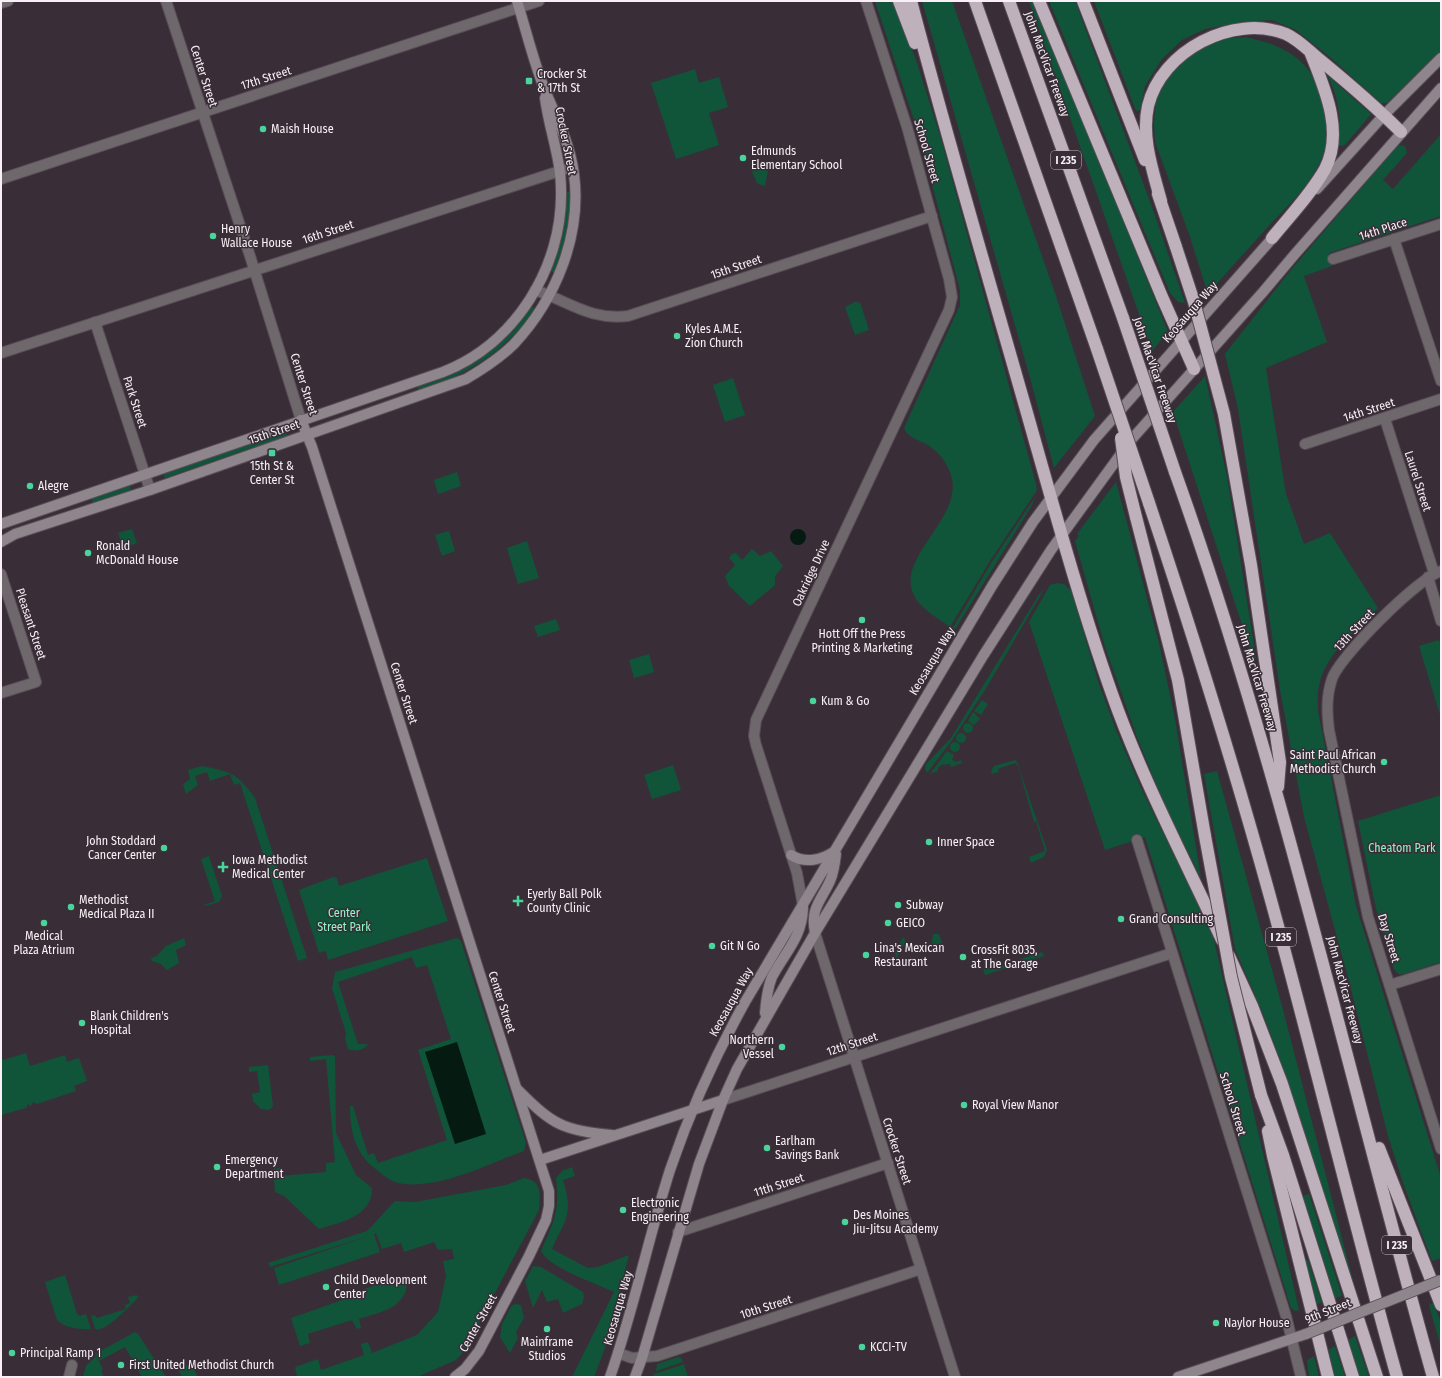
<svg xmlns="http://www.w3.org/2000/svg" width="1442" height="1378" font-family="'Fira Sans Condensed',sans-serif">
  <rect width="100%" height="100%" fill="#392e37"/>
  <!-- green -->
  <g fill="#10543a">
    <path d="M875 1H894L917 63 941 139 1036 484 1037 490 990 561 950 627C940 620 927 612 919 603 886 563 961 523 952 479 949 465 940 453 928 445 919 440 908 438 904 428L960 305V290L919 135Z"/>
    <path d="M922 1H952L1055 293 1095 416 1054 468 1029 374Z"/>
    <path d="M1029 1H1034L1168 332 1152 351Z"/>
    <path d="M1049 1H1075L1152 207 1185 303 1178 302 1170 293Z"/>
    <path d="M1094 1H1441V51L1387 103H1381L1331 58 1296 30 1272 20 1242 22 1205 29 1182 40 1162 59 1145 86 1140 110 1136 111Z"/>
    <path d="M1246 37C1281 45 1307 56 1320 92 1325 108 1330 121 1327 139 1322 176 1289 204 1265 230 1246 251 1227 272 1208 294L1189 234 1155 142 1154 123 1156 98 1166 79 1185 57 1204 46 1225 38Z"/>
    <path d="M695 69 699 83 719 77 728 107 709 113 719 145 676 159 651 83Z"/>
    <path d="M1327 75 1371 114 1344 146 1338 145C1342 121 1339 97 1327 75Z"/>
    <path d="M1441 134V216L1329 253 1332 266 1304 276 1327 342 1266 368 1286 494 1304 544 1330 533 1378 608C1356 630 1325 654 1319 686 1317 694 1318 703 1318 711L1356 906 1441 1178V1258L1432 1261 1403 1183 1388 1136 1350 985 1304 817 1280 690 1238 409 1225 354 1290 271 1398 145 1405 146 1407 153 1383 180 1393 189Z"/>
    <path d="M753 167 768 170 765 186 757 183 751 169Z"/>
    <path d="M566 192H572C570 224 565 243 555 273L550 271Z"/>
    <path d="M857 301 858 303 860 302 869 330 855 335 845 307Z"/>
    <path d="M530 305 535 309C506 352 467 374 419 391L417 385 460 369Z"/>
    <path d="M1205 376 1227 476 1256 658 1253 659 1173 412Z"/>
    <path d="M733 378 745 415 725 422 713 385Z"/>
    <path d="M285 430 287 436 165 478 163 473Z"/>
    <path d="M457 472 461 486 438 494 434 480Z"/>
    <path d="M1116 482 1159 643 1175 719 1201 878 1165 806 1137 737 1105 647 1075 541 1079 536 1077 534Z"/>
    <path d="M130 485 131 490 93 503 91 497Z"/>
    <path d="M1035 497 1031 507 956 628 952 629 993 560Z"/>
    <path d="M132 529 137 543 123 548 118 533Z"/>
    <path d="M449 531 455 551 442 556 435 535Z"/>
    <path d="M527 541 539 578 518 584 507 548Z"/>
    <path d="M752 549 760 556 771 551 783 566 775 576V585L750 606 729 586 725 576 735 565 729 558 732 554 736 553 742 560Z"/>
    <path d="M1057 583 1064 584 1071 591 1099 684 1116 730 1141 788 1213 936 1299 1310 1295 1311 1291 1308 1145 837 1105 850 1029 622 1050 585Z"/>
    <path d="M1045 588 985 690 953 739 927 773 925 769 926 764 951 738 1038 596Z"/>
    <path d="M556 619 560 630 538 637 534 626Z"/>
    <path d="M1439 640 1441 647V718L1419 646Z"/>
    <path d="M649 654 654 672 634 678 629 660Z"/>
    <path d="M982 700 988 704 981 715 974 711Z"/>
    <path d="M973 712 980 719 974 725 968 721Z"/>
    <circle cx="968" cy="728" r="5"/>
    <circle cx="961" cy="738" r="5"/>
    <circle cx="955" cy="747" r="5"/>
    <path d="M947 751 954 755 952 760 956 762 961 760 962 763 951 767 950 764 941 765 938 768V771L930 774Z"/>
    <path d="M1015 760 1017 762 1047 850 1044 857 1031 863 1029 857 1045 851 1036 821 1034 822 1018 766 1015 763 998 769 999 772 992 774 991 771 994 766Z"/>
    <path d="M673 765 681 790 652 799 644 775Z"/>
    <path d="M202 766C232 772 237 773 255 798L307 958 298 961 240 783 234 785 230 774 210 781 207 772 195 776 198 785 186 794 183 784 190 779 188 770Z"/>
    <path d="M1217 771 1282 1006 1356 1292 1284 1070 1263 1014 1235 949 1204 774Z"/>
    <path d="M1441 795V962L1404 974H1398L1394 969 1376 909 1358 821Z"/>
    <path d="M209 856 222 896 219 902 205 906 204 905 215 901 201 859Z"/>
    <path d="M427 858 448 921 328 960 326 951 319 953 299 890 333 877 337 878 339 886Z"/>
    <path d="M933 934H939L943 947 934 950 931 948Z"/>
    <path d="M903 937 906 942 896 958 895 952Z"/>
    <path d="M184 938 186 945 176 950 179 963 167 970 161 964 152 961 151 958 157 956 166 946Z"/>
    <path d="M457 938 461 941 526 1143 524 1151C488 1164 443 1188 404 1184 391 1183 382 1174 373 1167 354 1151 350 1129 350 1106H353L368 1155 374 1153 378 1163 447 1140 418 1050 451 1039 427 965 416 968 412 957 338 982 358 1044H368C365 1050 355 1052 348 1049L345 1039 346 1033 332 988 335 972Z"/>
    <path d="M1042 952 1044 956 985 975 983 969 992 966 996 957 999 966Z"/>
    <path d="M26 1053 30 1066 65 1055 67 1062 79 1058 87 1081 74 1086 76 1091 37 1104 33 1102 31 1106 28 1104 26 1108 1 1115V1055L3 1060Z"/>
    <path d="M332 1055 335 1056 336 1133 356 1175 372 1188C372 1217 341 1222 319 1229L284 1196 275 1192 273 1169 280 1168 281 1176 326 1172V1163L335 1162 326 1059 310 1061V1057Z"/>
    <path d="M268 1065 273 1106 269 1110 261 1109 253 1101 252 1094 260 1092 257 1071 249 1072V1067Z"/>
    <path d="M572 1167 575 1176 563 1180C574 1216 565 1219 552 1249L588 1268 598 1267 629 1255 605 1348 594 1377H572L614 1292C595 1283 549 1268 541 1251 554 1221 560 1212 556 1178L562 1171Z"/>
    <path d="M524 1178C543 1181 540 1195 539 1210L464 1351 456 1360 417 1377H297L295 1367 318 1359 321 1370 364 1355 361 1344 368 1342 372 1353 417 1335 438 1312 446 1276 443 1261 454 1259 452 1249 438 1250 434 1242 404 1252 401 1243 382 1249 376 1233 374 1234 380 1252 279 1285 274 1268 372 1235 270 1267 268 1263 367 1231 395 1201 415 1202 506 1185Z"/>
    <path d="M1309 1194 1342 1296 1335 1298 1303 1196Z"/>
    <path d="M1305 1260H1308L1322 1303 1317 1304Z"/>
    <path d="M533 1266 541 1267 583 1292 584 1298 582 1304 563 1313 558 1299 547 1302 542 1290 533 1308 525 1281Z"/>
    <path d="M65 1275 77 1314 80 1316 86 1314 91 1329C82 1330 64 1328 57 1320L45 1282Z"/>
    <path d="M407 1275C410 1308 383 1311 359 1319L361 1328 357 1329 352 1320 308 1334 310 1343 300 1346 291 1318 365 1292 364 1289Z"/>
    <path d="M137 1295 138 1298C129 1306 106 1333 95 1329L91 1316 95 1315 97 1318 126 1309 125 1305 130 1303 128 1297Z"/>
    <path d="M1433 1303 1441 1322V1348L1429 1305Z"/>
    <path d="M517 1304 521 1305 524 1318 516 1332 518 1338 510 1353 500 1337 502 1324 512 1305Z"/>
    <path d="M135 1332 138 1334 166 1377H142L125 1347 99 1361 95 1354Z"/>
    <path d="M1355 1336 1369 1377H1359L1348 1340Z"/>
    <path d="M1335 1346 1345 1377H1335L1328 1350Z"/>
    <path d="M96 1356 103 1369 101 1371 104 1377H83L86 1366Z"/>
    <path d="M1314 1356 1319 1377H1309L1307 1360Z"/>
    <path d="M678 1357 681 1358 683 1362 656 1371 657 1364Z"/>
    <path d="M190 1363 198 1377H182L178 1369Z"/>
    <path d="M684 1364 688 1377H653L654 1374Z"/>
  </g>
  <!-- water -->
  <g fill="#051b11">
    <circle cx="798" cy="537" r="8"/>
    <path d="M457 1042 486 1134 455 1144 425 1052Z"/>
  </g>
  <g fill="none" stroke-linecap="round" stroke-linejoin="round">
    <!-- street casing -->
    <g stroke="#584d56" stroke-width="12">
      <g id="street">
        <path d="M166 1 250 256 301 420"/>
        <path d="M1 3 8 1"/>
        <path d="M1 179 539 1"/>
        <path d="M1394 239 1441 381"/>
        <path d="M1333 259 1441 224"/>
        <path d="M535 290C568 301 591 321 628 316L932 216"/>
        <path d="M95 322 150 490"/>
        <path d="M1 353 572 167"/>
        <path d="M1385 419 1434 573"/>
        <path d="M1305 444 1441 399"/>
        <path d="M1441 571C1418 578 1339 657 1332 679 1326 697 1327 713 1329 730L1368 917 1441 1149"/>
        <path d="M1 574 36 682 1 693"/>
        <path d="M1428 577 1441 621"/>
        <path d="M1137 840 1286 1316 1301 1377"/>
        <path d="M803 906 797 873 756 745 754 736 756 720 949 310 952 297 949 279 907 127 866 1"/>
        <path d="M815 933 955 1377"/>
        <path d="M1390 985 1441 969"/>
        <path d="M723 1100 1172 953"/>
        <path d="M678 1232 888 1163"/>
        <path d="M618 1353 632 1358 657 1356 921 1269"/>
        <path d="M69 1377 72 1365"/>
      </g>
    </g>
    <!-- secondary casing -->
    <g stroke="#584d56" stroke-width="12">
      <g id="secondary">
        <path d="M1317 189 1384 115 1441 58"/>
        <path d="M301 420 312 447 348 560 549 1191V1206L546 1220 529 1256 479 1351 465 1369 455 1377"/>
        <path d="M1 524 443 372C515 344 563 267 561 190 561 158 549 129 545 98"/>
        <path d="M1 542 15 534 150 490 466 379C483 369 500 358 514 344 556 299 582 235 574 174 570 143 556 117 544 88 533 60 526 30 517 1"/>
        <path d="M791 855C805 864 822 860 835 851"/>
        <path d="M815 933C810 908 821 901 830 881 834 872 835 863 836 854"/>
        <path d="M765 1013C766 1001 767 989 772 977 785 952 802 938 803 908"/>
        <path d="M518 1090C552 1124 563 1131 612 1135"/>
        <path d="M540 1160 723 1100"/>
        <path d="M610 1377C634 1309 648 1239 670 1170 690 1111 715 1056 745 1002L992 586 1033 522 1094 440 1277 233"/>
        <path d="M635 1377 642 1358 699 1164 723 1100 737 1069 815 933 983 656 1051 550 1131 440 1263 292 1295 254 1441 88"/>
        <path d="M1178 1377 1306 1334"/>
      </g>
    </g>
    <!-- highway casing -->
    <g stroke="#584d56" stroke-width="14">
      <g id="highway">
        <path d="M899 1 915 43"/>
        <path d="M911 1C946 134 985 266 1023 399 1051 497 1078 598 1112 694 1142 779 1184 858 1222 940"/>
        <path d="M975 1 1097 349"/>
        <path d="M1009 1 1123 318"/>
        <path d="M1039 1 1162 297 1194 369"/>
        <path d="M1083 1 1145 160"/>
        <path d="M1158 194 1176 247"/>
        <path d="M1161 201C1153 171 1141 138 1148 106 1161 51 1233 13 1286 34 1299 40 1309 51 1320 60 1348 83 1375 106 1401 132"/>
        <path d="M1272 238C1290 216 1311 194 1325 169 1344 132 1325 89 1311 54"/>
        <path d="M1224 414 1251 565 1280 762 1278 787"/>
        <path d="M1175 472C1281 768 1348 1075 1433 1377"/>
        <path d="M1149 503C1193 635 1235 769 1272 904 1315 1061 1353 1220 1397 1377"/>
        <path d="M1136 517 1178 680 1205 836"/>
        <path d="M1229 956 1252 1006 1282 1084 1377 1377"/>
        <path d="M1261 1095 1283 1155 1353 1377"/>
        <path d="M1268 1131 1273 1156 1328 1377"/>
        <path d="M1379 1148 1441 1305"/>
      </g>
    </g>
    <!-- street -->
    <use href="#street" stroke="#6e686c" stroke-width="10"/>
    <!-- secondary -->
    <use href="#secondary" stroke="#8f858d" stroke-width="10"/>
    <!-- highway -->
    <use href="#highway" stroke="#bfb1bc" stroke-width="12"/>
    <!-- secondary-bridge casing -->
    <g stroke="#584d56" stroke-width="12" stroke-linecap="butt">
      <path id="secondary-bridge" d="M1306 1334 1441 1280"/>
    </g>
    <!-- highway-bridge casing -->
    <g stroke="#584d56" stroke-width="14" stroke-linecap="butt">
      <g id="highway-bridge">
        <path d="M1176 247 1194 302 1224 414"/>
        <path d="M1123 318 1175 472"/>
        <path d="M1097 349 1149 503"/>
        <path d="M1121 438 1126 477 1136 517"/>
        <path d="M1205 836 1231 977 1261 1095"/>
      </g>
    </g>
    <!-- secondary-bridge -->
    <use href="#secondary-bridge" stroke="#8f858d" stroke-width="10"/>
    <!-- highway-bridge -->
    <use href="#highway-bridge" stroke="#bfb1bc" stroke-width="12"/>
  </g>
  <!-- markers -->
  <g fill="#4ad49c" stroke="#392e37" stroke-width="1.5">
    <rect x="525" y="77" width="8" height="8" rx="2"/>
    <circle cx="263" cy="129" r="4"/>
    <circle cx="743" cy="158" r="4"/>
    <circle cx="213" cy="236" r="4"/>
    <circle cx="677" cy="336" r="4"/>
    <rect x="268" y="449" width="8" height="8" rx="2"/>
    <circle cx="30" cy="486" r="4"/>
    <circle cx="88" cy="553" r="4"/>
    <circle cx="862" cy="620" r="4"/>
    <circle cx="813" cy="701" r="4"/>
    <circle cx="1384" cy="762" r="4"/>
    <circle cx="929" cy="842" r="4"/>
    <circle cx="164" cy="848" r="4"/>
    <path d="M221 861h4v4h4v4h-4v4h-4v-4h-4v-4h4z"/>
    <path d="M516 895h4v4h4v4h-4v4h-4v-4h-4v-4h4z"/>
    <circle cx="898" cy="905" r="4"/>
    <circle cx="71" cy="907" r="4"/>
    <circle cx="1121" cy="919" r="4"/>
    <circle cx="44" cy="923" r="4"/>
    <circle cx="888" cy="923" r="4"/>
    <circle cx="712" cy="946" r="4"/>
    <circle cx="866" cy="955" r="4"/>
    <circle cx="963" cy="957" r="4"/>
    <circle cx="82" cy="1023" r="4"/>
    <circle cx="782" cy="1047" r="4"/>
    <circle cx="964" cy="1105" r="4"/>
    <circle cx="767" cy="1148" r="4"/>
    <circle cx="217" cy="1167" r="4"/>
    <circle cx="623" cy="1210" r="4"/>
    <circle cx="845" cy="1222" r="4"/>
    <circle cx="326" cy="1287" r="4"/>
    <circle cx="1216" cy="1323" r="4"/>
    <circle cx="547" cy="1329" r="4"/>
    <circle cx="862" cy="1347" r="4"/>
    <circle cx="12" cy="1353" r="4"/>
    <circle cx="121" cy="1365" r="4"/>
  </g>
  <g text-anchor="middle" stroke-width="3" stroke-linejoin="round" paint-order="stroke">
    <!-- shield labels -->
    <g fill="#392e37" stroke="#bfb6bd" stroke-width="1">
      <rect x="1051" y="151" width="30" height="18" rx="3"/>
      <rect x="1266" y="928" width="30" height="18" rx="3"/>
      <rect x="1382" y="1236" width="30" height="18" rx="3"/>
    </g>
    <g font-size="11" font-weight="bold" fill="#f8f0f6">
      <text x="1066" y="164">I 235</text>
      <text x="1281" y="941">I 235</text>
      <text x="1397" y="1249">I 235</text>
    </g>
    <!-- street labels -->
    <g font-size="12" fill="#f8f0f6" stroke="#392e37">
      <text transform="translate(1047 64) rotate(70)" y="4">John MacVicar Freeway</text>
      <text transform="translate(204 76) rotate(72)" y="4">Center Street</text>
      <text transform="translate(266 78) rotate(-18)" y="4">17th Street</text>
      <text transform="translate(566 141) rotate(79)" y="4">Crocker Street</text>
      <text transform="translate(927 151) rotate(74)" y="4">School Street</text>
      <text transform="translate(1383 229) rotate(-18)" y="4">14th Place</text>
      <text transform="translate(328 232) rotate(-18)" y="4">16th Street</text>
      <text transform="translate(736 267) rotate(-19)" y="4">15th Street</text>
      <text transform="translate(1190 312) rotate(-49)" y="4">Keosauqua Way</text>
      <text transform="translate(1155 370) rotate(71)" y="4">John MacVicar Freeway</text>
      <text transform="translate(304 384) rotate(72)" y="4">Center Street</text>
      <text transform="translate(135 402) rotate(72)" y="4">Park Street</text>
      <text transform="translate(1369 410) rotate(-18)" y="4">14th Street</text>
      <text transform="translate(274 432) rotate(-19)" y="4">15th Street</text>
      <text transform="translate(1418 481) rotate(72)" y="4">Laurel Street</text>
      <text transform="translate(811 573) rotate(-65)" y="4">Oakridge Drive</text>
      <text transform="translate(31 624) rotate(72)" y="4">Pleasant Street</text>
      <text transform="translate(1354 630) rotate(-47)" y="4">13th Street</text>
      <text transform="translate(932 661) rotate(-59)" y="4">Keosauqua Way</text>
      <text transform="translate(1257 678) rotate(73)" y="4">John MacVicar Freeway</text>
      <text transform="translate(404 693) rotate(72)" y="4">Center Street</text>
      <text transform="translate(1389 938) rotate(73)" y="4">Day Street</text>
      <text transform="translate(1345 990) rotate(75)" y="4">John MacVicar Freeway</text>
      <text transform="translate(502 1002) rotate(72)" y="4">Center Street</text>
      <text transform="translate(731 1002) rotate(-61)" y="4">Keosauqua Way</text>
      <text transform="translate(852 1044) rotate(-18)" y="4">12th Street</text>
      <text transform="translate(1233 1104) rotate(73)" y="4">School Street</text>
      <text transform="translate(897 1151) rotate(72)" y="4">Crocker Street</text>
      <text transform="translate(779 1185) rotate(-18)" y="4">11th Street</text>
      <text transform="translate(766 1307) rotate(-18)" y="4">10th Street</text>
      <text transform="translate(618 1308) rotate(-74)" y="4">Keosauqua Way</text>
      <text transform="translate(1328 1311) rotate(-22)" y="4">9th Street</text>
      <text transform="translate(478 1323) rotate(-61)" y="4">Center Street</text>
    </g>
    <!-- poi labels -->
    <g font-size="12" fill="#f8f0f6" stroke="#392e37" text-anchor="start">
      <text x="537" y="78">Crocker St<tspan x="537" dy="14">&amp; 17th St</tspan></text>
      <text x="271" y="133">Maish House</text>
      <text x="751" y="155">Edmunds<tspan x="751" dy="14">Elementary School</tspan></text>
      <text x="221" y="233">Henry<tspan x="221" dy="14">Wallace House</tspan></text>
      <text x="685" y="333">Kyles A.M.E.<tspan x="685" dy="14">Zion Church</tspan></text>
      <text x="272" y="470" text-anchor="middle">15th St &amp;<tspan x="272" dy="14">Center St</tspan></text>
      <text x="38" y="490">Alegre</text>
      <text x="96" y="550">Ronald<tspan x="96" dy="14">McDonald House</tspan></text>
      <text x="862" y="638" text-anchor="middle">Hott Off the Press<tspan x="862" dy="14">Printing &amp; Marketing</tspan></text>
      <text x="821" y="705">Kum &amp; Go</text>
      <text x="1376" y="759" text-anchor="end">Saint Paul African<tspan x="1376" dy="14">Methodist Church</tspan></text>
      <text x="156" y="845" text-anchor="end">John Stoddard<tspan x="156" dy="14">Cancer Center</tspan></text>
      <text x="937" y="846">Inner Space</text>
      <text x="232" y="864">Iowa Methodist<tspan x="232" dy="14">Medical Center</tspan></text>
      <text x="527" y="898">Eyerly Ball Polk<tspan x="527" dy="14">County Clinic</tspan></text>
      <text x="79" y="904">Methodist<tspan x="79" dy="14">Medical Plaza II</tspan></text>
      <text x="906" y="909">Subway</text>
      <text x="1129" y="923">Grand Consulting</text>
      <text x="896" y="927">GEICO</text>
      <text x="44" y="940" text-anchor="middle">Medical<tspan x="44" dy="14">Plaza Atrium</tspan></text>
      <text x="720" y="950">Git N Go</text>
      <text x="874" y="952">Lina's Mexican<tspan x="874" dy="14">Restaurant</tspan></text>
      <text x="971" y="954">CrossFit 8035,<tspan x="971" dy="14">at The Garage</tspan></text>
      <text x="90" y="1020">Blank Children's<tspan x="90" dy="14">Hospital</tspan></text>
      <text x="774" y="1044" text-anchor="end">Northern<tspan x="774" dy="14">Vessel</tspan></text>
      <text x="972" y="1109">Royal View Manor</text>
      <text x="775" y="1145">Earlham<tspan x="775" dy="14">Savings Bank</tspan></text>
      <text x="225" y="1164">Emergency<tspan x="225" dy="14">Department</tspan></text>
      <text x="631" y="1207">Electronic<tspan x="631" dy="14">Engineering</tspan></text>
      <text x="853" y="1219">Des Moines<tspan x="853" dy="14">Jiu-Jitsu Academy</tspan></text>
      <text x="334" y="1284">Child Development<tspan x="334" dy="14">Center</tspan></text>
      <text x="1224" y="1327">Naylor House</text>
      <text x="547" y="1346" text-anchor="middle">Mainframe<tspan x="547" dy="14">Studios</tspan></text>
      <text x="870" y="1351">KCCI-TV</text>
      <text x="20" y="1357">Principal Ramp 1</text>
      <text x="129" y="1369">First United Methodist Church</text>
    </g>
    <!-- park labels -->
    <g font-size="12" fill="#8ef5c5" stroke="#392e37">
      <text x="1402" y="852">Cheatom Park</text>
      <text x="344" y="917">Center<tspan x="344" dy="14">Street Park</tspan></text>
    </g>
  </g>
  <!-- border -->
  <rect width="1442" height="1378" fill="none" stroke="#f8f0f6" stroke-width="4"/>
</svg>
